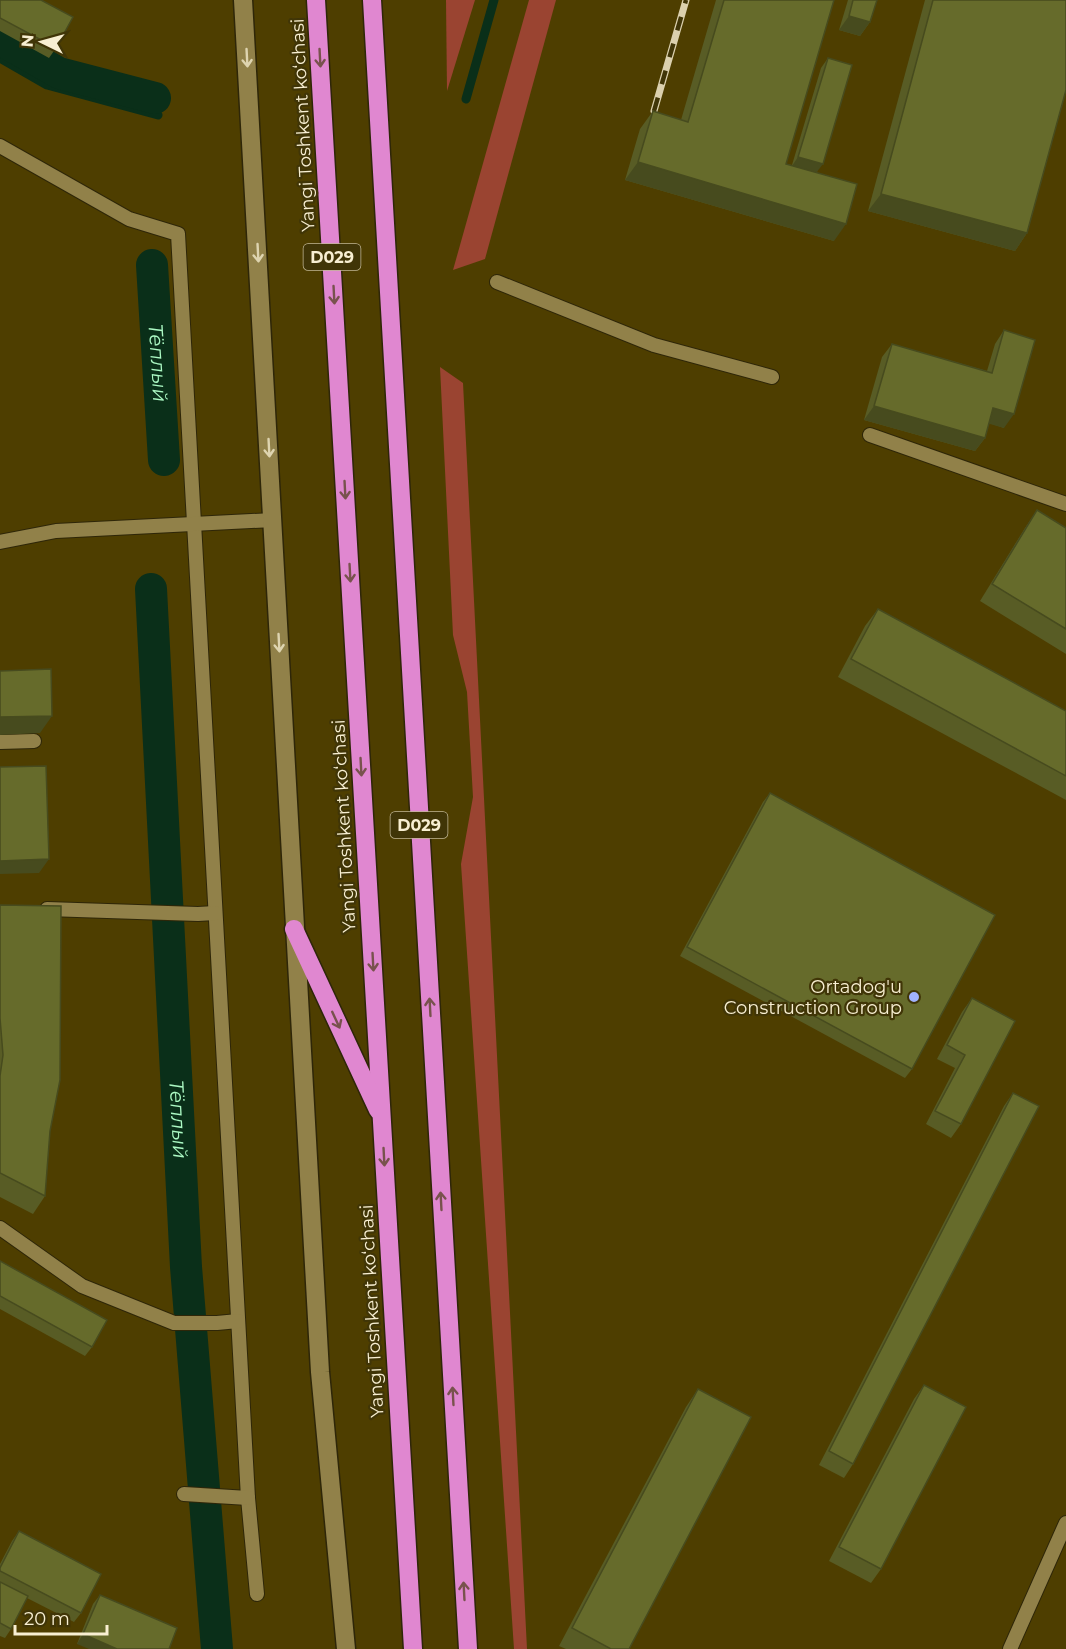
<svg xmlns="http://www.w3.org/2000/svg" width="1066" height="1649" font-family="Montserrat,sans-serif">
  <rect width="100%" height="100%" fill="#4e3e00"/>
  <!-- green -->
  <g fill="#9a4431">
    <path d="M446 0H475L447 91Z"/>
    <path d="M529 0H556L485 259 453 270Z"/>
    <path d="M440 367 463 383 527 1649H514L461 864 473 797 467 692 453 635Z"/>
  </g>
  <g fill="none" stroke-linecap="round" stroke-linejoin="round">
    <!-- stream -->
    <g stroke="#0a2f19" stroke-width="9">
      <path d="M0 58 47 85 158 115"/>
      <path d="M466 99 494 0"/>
    </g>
    <!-- canal -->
    <g stroke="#0a2f19" stroke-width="32">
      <path d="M0 39 59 73 155 98"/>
      <path id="s1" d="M152 265 164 460"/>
      <path id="s2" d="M151 589 186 1267 217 1649"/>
    </g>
    <!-- lane casing -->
    <g stroke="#2e2608" stroke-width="16">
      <g id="lane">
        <path d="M0 146 129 219 178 234 248 1498 257 1594"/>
        <path d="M497 282 654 345 772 377"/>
        <path d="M870 435 1066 504"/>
        <path d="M0 542 56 531 273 520"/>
        <path d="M0 742 34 741"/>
        <path d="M47 909 198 914 215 913"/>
        <path d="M0 1228 82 1286 174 1323H217L238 1321"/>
        <path d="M184 1494 248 1498"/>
        <path d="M1010 1649 1066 1523"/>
      </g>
    </g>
    <!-- secondary casing -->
    <g stroke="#2e2608" stroke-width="21">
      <path id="secondary" d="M243 0 320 1372 346 1649"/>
    </g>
    <!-- highway casing -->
    <g stroke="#2e2608" stroke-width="21">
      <g id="highway">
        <path d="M316 0 413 1649"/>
        <path d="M372 0 468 1649"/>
        <path d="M294 929 378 1110"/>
      </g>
    </g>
    <!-- lane -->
    <use href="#lane" stroke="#918149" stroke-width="14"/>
    <!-- secondary -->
    <use href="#secondary" stroke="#918149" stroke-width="18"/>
    <!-- highway -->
    <use href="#highway" stroke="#e087d0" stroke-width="18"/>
    <!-- rail casing -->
    <g stroke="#dbd0ae" stroke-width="7">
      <path id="rail" d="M654 111 686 0"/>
    </g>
    <!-- rail -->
    <use href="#rail" stroke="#403507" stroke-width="4.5" stroke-dasharray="14" stroke-linecap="butt"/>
  </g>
  <!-- wall -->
  <g fill="#585c25">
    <path d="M0 0 56 48 49 58 0 31Z"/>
    <path d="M716 0H834L786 164 792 165 821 68 828 58 817 173 834 241 625 180 640 129 653 111 681 120Z"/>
    <path d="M848 0H877L870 22 860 36 839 30Z"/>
    <path d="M925 0H1066L1027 233 1015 251 868 211Z"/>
    <path d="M1004 330V428L989 423 985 438 975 451 864 420 882 357 892 344 987 371 995 344Z"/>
    <path d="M1037 510 1066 528V654L980 601 1025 528Z"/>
    <path d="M878 609 1066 711V800L838 677 865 626Z"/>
    <path d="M770 793 912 1069 905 1078 680 956 763 802Z"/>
    <path d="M0 905 50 1131 45 1196 33 1214 0 1197Z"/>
    <path d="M972 998 961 1124 951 1138 926 1124 955 1068 937 1059 962 1012Z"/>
    <path d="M1013 1093 853 1464 844 1478 819 1465 1004 1106Z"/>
    <path d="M0 1261 92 1347 85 1356 0 1309Z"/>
    <path d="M924 1385 881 1569 871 1583 829 1561 914 1399Z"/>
    <path d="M698 1389 629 1649H566L559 1646 686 1407Z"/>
    <path d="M19 1531 81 1613 74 1622 27 1598 11 1629 5 1638 0 1636V1564L12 1541Z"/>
    <path d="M100 1595 169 1649 77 1644 93 1604Z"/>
  </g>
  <!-- shaded-wall -->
  <g fill="#474b1e">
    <path d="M849 16 870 22 860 36 839 30Z"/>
    <path d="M798 157 823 164 816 173 792 166Z"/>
    <path d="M638 162 846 224 834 241 625 180Z"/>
    <path d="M881 194 1027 233 1015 251 868 211Z"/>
    <path d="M874 406 985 438 975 451 864 420Z"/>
    <path d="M993 408 1014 414 1004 428 983 422Z"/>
    <path d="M52 716 40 733 0 735V717Z"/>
    <path d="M49 859 39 873 0 874V861Z"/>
    <path d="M83 1634 117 1649H89L77 1644Z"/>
  </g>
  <!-- building -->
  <g fill="#666b2b" stroke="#474b1e" stroke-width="1.5">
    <path d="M0 0H41L73 17 56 48 0 18Z"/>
    <path d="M724 0H834L786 164 857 184 846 224 638 162 653 111 688 122Z"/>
    <path d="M853 0H877L870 22 849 16Z"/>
    <path d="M933 0H1066V90L1027 233 881 194Z"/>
    <path d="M828 58 852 65 823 164 798 157Z"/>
    <path d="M1004 330 1035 340 1014 414 993 408 985 438 874 406 892 344 992 373Z"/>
    <path d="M1037 510 1066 528V629L992 584Z"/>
    <path d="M878 609 1066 711V776L851 659Z"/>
    <path d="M51 669 52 716 0 717V671Z"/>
    <path d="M46 766 49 859 0 861V767Z"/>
    <path d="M770 793 995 915 912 1069 687 947Z"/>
    <path d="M0 905 61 906 60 1080 50 1131 45 1196 0 1173V1076L3 1055 0 1018Z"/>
    <path d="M972 998 1015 1021 961 1124 935 1111 965 1055 947 1045Z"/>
    <path d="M1013 1093 1039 1106 853 1464 829 1451Z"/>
    <path d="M0 1261 107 1320 92 1347 0 1296Z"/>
    <path d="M924 1385 966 1407 881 1569 839 1547Z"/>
    <path d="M698 1389 751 1417 629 1649H611L572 1628Z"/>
    <path d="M19 1531 101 1574 81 1613 0 1571V1568Z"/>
    <path d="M0 1582 28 1596 11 1629 0 1623Z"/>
    <path d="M100 1595 177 1628 169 1649H117L83 1634Z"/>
  </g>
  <!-- one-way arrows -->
  <defs><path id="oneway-shaft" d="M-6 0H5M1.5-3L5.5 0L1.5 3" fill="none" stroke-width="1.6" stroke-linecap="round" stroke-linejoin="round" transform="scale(1.5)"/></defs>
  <g stroke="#ded4b0">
    <use href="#oneway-shaft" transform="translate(247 58) rotate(87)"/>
    <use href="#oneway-shaft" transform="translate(258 253) rotate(87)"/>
    <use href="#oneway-shaft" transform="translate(269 448) rotate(87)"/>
    <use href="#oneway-shaft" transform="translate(279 643) rotate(87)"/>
  </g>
  <g stroke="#78524d">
    <use href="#oneway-shaft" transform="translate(320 58) rotate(87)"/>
    <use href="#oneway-shaft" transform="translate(334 295) rotate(87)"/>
    <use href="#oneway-shaft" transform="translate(345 490) rotate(87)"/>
    <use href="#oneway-shaft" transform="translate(350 573) rotate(87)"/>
    <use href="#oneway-shaft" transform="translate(361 767) rotate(87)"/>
    <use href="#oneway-shaft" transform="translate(373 962) rotate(87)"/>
    <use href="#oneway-shaft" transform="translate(430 1007) rotate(-93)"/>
    <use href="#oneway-shaft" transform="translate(336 1020) rotate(65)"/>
    <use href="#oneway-shaft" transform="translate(384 1157) rotate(87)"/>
    <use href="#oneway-shaft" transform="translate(441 1201) rotate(-93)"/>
    <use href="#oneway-shaft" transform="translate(453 1396) rotate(-93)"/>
    <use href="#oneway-shaft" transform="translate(464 1591) rotate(-93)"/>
  </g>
  <!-- markers -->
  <circle fill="#a1b2fd" stroke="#403507" stroke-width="2" cx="914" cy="997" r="6"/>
  <g text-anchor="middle" stroke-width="4.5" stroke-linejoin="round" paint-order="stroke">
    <!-- shield labels -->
    <g fill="#403507" stroke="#c1b795" stroke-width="1.5">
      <rect x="303.5" y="244" width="57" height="26" rx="4.5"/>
      <rect x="390.5" y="812" width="57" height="26" rx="4.5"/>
    </g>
    <g font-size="16" font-weight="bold" fill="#f8efd2">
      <text x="332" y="263">D029</text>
      <text x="419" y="831">D029</text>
    </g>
    <!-- street labels -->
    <g font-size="18" fill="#f8efd2" stroke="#403507">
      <text transform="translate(303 125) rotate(-93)" y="6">Yangi Toshkent ko‘chasi</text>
      <text transform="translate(344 826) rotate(-93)" y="6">Yangi Toshkent ko‘chasi</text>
      <text transform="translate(372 1311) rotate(-93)" y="6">Yangi Toshkent ko‘chasi</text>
    </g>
    <!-- poi labels -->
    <g font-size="18" fill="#f8efd2" stroke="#403507" text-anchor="end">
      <text x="902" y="993">Ortadog'u<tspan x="902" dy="21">Construction Group</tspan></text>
    </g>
    <!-- water labels -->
    <g font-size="20" font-style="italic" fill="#acf9c4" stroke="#403507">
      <text dy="7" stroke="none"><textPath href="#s1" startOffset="98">Тёплый</textPath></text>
      <text dy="7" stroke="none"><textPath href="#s2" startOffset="531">Тёплый</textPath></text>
    </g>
  </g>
  <!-- north arrow -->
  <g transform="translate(42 42) rotate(275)" stroke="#403507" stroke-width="4.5" paint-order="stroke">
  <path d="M0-4.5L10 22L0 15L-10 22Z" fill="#f8efd2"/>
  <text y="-9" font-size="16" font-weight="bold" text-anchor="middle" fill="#f8efd2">N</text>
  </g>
  <!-- scale -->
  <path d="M15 1625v9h92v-9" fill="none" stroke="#f8efd2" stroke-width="3"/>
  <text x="24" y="1625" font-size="18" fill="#f8efd2" stroke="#403507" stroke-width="4.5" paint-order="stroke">20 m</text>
</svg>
